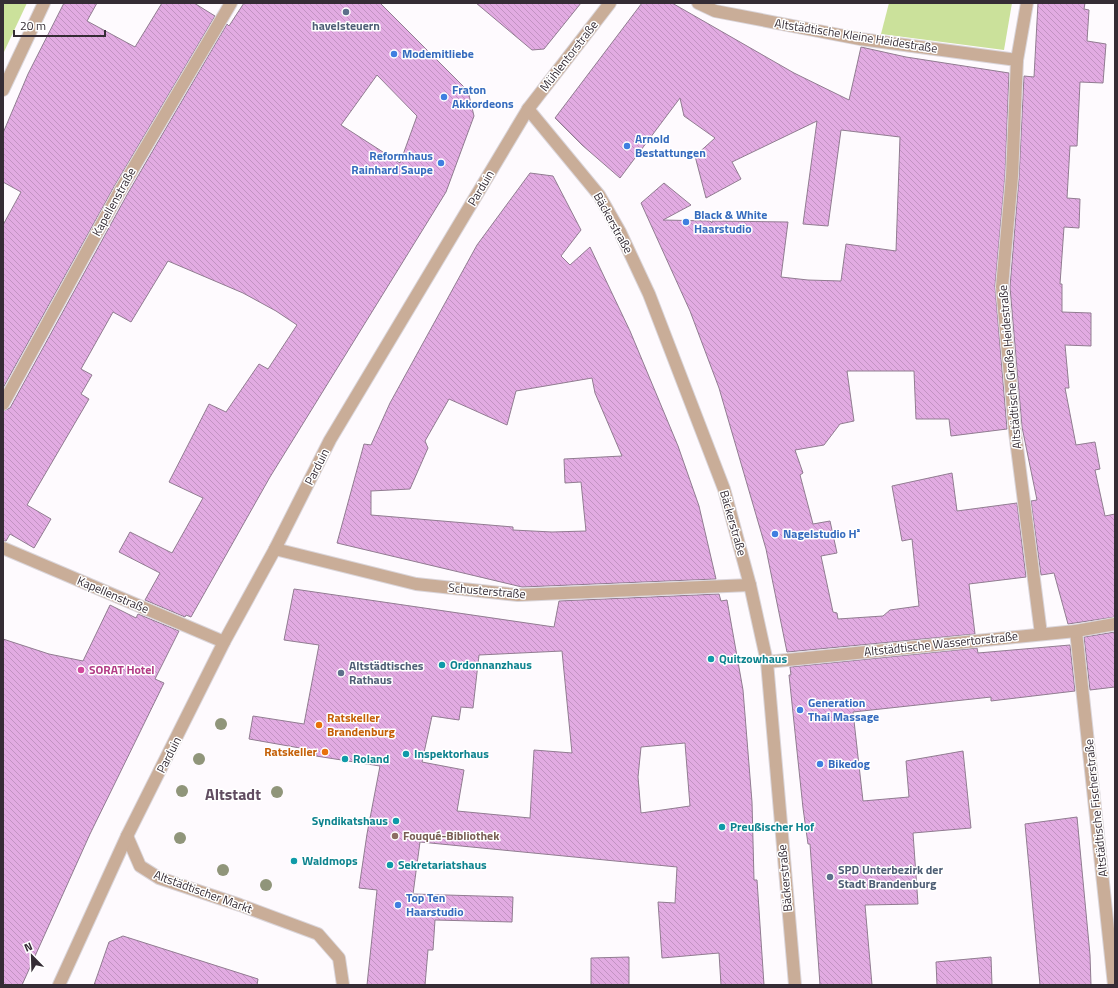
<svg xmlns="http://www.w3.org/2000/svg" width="1118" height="988" font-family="'Titillium Web',sans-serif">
  <defs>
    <pattern id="building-back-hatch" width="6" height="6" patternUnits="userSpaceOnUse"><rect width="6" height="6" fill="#e2abe2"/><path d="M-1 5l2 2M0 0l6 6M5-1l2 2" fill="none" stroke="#c293c2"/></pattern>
  </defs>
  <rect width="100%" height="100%" fill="#fefafe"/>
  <!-- park -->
  <g fill="#cbe19b">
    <path d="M3 3H27L3 54Z"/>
    <path d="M889 3H1012L1004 50 881 34Z"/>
  </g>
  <!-- building -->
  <g fill="url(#building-back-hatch)" stroke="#917c91" fill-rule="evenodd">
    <path d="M64 3H97L87 21 135 47 162 3H194L215 16 115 185 3 388V225L21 192 3 182V133L28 74Z"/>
    <path d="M244 3H380L468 91 474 116 446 192 270 477 191 617 186 615 185 617 145 600 160 573 119 552 130 532 172 553 203 498 169 482 209 404 226 412 259 364 268 369 297 325 276 311 243 293 168 261 131 322 113 312 81 369 92 375 81 394 89 399 27 505 51 519 34 548 10 534 6 541H3V411L10 408 128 193 227 24 229 26ZM377 75 417 116 400 163 341 125Z"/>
    <path d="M476 3H581L544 49 532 50Z"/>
    <path d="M642 3H672L794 73 849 100 861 47 906 57 1009 73 1005 176 995 286 1007 429 951 436 949 419H916L914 371H847L854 421 840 424 824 445 795 450 803 473 800 475 813 524 830 521 837 553 821 556 833 612 837 613 838 619 883 616 890 610 919 606 912 539 902 541 892 486 952 473 957 511 1017 503 1026 577 969 584 975 634 787 652 766 549 719 388 690 311 641 203 664 183 691 205 663 220 710 221 712 223V221L788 222 781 277 808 280 841 281 846 244 896 251 900 137 841 130 828 226 803 224 817 121 732 162 741 179 706 198 695 156 715 138 684 116 680 98 620 178 582 145 555 118Z"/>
    <path d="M1038 3H1085L1084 9 1089 10 1087 41 1106 44 1103 83 1080 82 1077 146H1070L1067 198 1080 199 1079 228 1064 227 1060 284H1062V312L1091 313V346L1065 345 1069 388H1065L1076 445 1095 442 1100 469 1095 470 1105 516 1115 514V617L1068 624 1054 573 1041 575 1031 501 1037 500 1022 427 1010 287 1019 177 1024 76 1034 77Z"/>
    <path d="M530 173 553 176 581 230 561 256 570 265 590 247 630 331 678 446 699 506 716 579 522 587 337 543 364 444 371 445 390 403 477 245ZM592 378 595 393 622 456 564 459 565 483 581 482 586 531 552 532 513 530V527L371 515V491L410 489 428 448 425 441 449 399 507 425 516 391Z"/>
    <path d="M294 589 554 627 559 601 719 594 721 601 727 600 743 690 752 802 754 880H757L764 985H721L719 953 662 958 658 902 675 903 677 867 420 842 413 894 513 897 512 922 435 920 433 950H428L425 985H367L377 890 359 888 367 834 380 766 316 756 317 751 249 739 253 716 304 724 319 645 284 640ZM562 651 572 753 534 750 530 818 457 811 464 770 422 762 432 716 459 720 461 707 473 708 479 655ZM685 743 690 806 641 813 638 777 641 747Z"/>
    <path d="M110 605 136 618 138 614 179 631 155 679 164 683 90 834 22 985H3V639L49 654 83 661Z"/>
    <path d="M1115 632V687L1090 690 1084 637Z"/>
    <path d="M1070 645 1075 691 991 701V697L853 712 863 801 909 797 906 761 963 751 971 828 913 833 918 904 865 905 872 985H820L810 844H808L803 808 789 675H791L790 667 977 648 978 653Z"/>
    <path d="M1077 817 1090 955 1091 985H1040L1025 824Z"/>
    <path d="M123 936 258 979 257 985H94L109 942Z"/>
    <path d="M629 957V985H591V958Z"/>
    <path d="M991 957 992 985H937L936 962Z"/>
  </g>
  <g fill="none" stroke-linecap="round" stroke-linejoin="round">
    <!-- minor casing -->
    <g stroke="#dad5da" stroke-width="14">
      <g id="minor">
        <path d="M698 3 715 11 860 39 1017 60"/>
        <path d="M1027 3 1017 60 1012 176 1002 287 1015 432 1041 634"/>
        <path d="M3 90 44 3"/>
        <path d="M528 109 599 195 620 232 649 294 724 489 750 585 767 662 795 985"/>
        <path d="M3 404 121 189 231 3"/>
        <path d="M3 548 224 642"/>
        <path d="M275 549 416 584 518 595 750 585"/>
        <path d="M1076 631 1114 985"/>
        <path d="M767 662 1076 631 1115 624"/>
        <path d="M127 836 140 866 159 878 240 905 318 934 339 958 343 985"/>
        <path d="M59 985 127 836 224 642 275 549 330 440 528 109 610 3"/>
      </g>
    </g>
    <!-- minor -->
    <use href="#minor" stroke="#c9ad98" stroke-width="12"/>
  </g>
  <!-- trees -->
  <g fill="#90957a">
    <circle cx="221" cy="724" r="6"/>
    <circle cx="199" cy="759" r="6"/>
    <circle cx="182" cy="791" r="6"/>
    <circle cx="277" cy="792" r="6"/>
    <circle cx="180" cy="838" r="6"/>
    <circle cx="223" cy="870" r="6"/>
    <circle cx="266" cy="885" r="6"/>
  </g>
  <!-- markers -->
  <g fill="#5c6f8a" stroke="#fff" stroke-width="1.5">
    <circle cx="346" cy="12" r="4"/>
    <circle cx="341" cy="673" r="4"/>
    <circle cx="830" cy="877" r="4"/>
  </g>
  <g fill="#3f7fe0" stroke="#fff" stroke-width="1.5">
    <circle cx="394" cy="54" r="4"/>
    <circle cx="444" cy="97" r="4"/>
    <circle cx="627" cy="146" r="4"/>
    <circle cx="441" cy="163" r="4"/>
    <circle cx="686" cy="222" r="4"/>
    <circle cx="775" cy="534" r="4"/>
    <circle cx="800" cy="710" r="4"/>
    <circle cx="820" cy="764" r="4"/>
    <circle cx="398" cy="905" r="4"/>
  </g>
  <g fill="#0f9aa8" stroke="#fff" stroke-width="1.5">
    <circle cx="711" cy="659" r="4"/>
    <circle cx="442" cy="665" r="4"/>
    <circle cx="406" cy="754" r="4"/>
    <circle cx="345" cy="759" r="4"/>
    <circle cx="396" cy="821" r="4"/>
    <circle cx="722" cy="827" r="4"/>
    <circle cx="294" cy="861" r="4"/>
    <circle cx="390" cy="865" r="4"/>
  </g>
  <circle fill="#d1479c" stroke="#fff" stroke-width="1.5" cx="81" cy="670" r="4"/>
  <g fill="#e8710a" stroke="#fff" stroke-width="1.5">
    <circle cx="319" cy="725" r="4"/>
    <circle cx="325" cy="752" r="4"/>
  </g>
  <circle fill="#8d6e63" stroke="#fff" stroke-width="1.5" cx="395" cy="836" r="4"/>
  <g text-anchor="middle" stroke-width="3" stroke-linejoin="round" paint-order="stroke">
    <!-- service labels -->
    <g font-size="12" font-weight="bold" fill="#4e5e75" stroke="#fff" text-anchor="start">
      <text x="346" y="30" text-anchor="middle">havelsteuern</text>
      <text x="349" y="670">Altstädtisches<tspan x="349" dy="14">Rathaus</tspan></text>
      <text x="838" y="874">SPD Unterbezirk der<tspan x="838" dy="14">Stadt Brandenburg</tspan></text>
    </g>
    <!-- street labels -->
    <g font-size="12" fill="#352c35" stroke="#fff">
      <text transform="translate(856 36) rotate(9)" y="4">Altstädtische Kleine Heidestraße</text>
      <text transform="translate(569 56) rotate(-52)" y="4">Mühlentorstraße</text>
      <text transform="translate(481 188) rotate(-59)" y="4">Parduin</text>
      <text transform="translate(114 202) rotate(-61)" y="4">Kapellenstraße</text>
      <text transform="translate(613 223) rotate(61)" y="4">Bäckerstraße</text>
      <text transform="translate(1010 367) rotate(-95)" y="4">Altstädtische Große Heidestraße</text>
      <text transform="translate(317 467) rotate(-63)" y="4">Parduin</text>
      <text transform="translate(733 523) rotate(74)" y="4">Bäckerstraße</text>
      <text transform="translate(487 591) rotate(5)" y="4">Schusterstraße</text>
      <text transform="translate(113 595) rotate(23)" y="4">Kapellenstraße</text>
      <text transform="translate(941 644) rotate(-6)" y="4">Altstädtische Wassertorstraße</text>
      <text transform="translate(169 755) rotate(-63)" y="4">Parduin</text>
      <text transform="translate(1096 808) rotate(-96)" y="4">Altstädtische Fischerstraße</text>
      <text transform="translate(785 878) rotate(-95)" y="4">Bäckerstraße</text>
      <text transform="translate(203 892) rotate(20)" y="4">Altstädtischer Markt</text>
    </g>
    <!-- shop labels -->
    <g font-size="12" font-weight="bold" fill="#366cbe" stroke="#fff" text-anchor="start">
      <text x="402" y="58">Modemitliebe</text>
      <text x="452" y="94">Fraton<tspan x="452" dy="14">Akkordeons</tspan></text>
      <text x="635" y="143">Arnold<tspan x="635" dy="14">Bestattungen</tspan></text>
      <text x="433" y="160" text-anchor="end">Reformhaus<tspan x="433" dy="14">Rainhard Saupe</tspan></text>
      <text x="694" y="219">Black &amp; White<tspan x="694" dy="14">Haarstudio</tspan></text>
      <text x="783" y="538">Nagelstudio H²</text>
      <text x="808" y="707">Generation<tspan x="808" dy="14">Thai Massage</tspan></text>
      <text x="828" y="768">Bikedog</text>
      <text x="406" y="902">Top Ten<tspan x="406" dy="14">Haarstudio</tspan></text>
    </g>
    <!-- culture labels -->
    <g font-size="12" font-weight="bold" fill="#0d838f" stroke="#fff" text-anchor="start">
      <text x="719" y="663">Quitzowhaus</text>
      <text x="450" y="669">Ordonnanzhaus</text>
      <text x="414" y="758">Inspektorhaus</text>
      <text x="353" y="763">Roland</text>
      <text x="388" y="825" text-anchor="end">Syndikatshaus</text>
      <text x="730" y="831">Preußischer Hof</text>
      <text x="302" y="865">Waldmops</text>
      <text x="398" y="869">Sekretariatshaus</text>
    </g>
    <!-- hotel labels -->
    <g font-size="12" font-weight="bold" fill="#b23c85" stroke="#fff" text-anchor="start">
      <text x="89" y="674">SORAT Hotel</text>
    </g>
    <!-- food labels -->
    <g font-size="12" font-weight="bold" fill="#c56008" stroke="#fff" text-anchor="start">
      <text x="327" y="722">Ratskeller<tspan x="327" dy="14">Brandenburg</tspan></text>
      <text x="317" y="756" text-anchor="end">Ratskeller</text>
    </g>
    <!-- education labels -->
    <g font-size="12" font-weight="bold" fill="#785e54" stroke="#fff" text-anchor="start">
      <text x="403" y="840">Fouqué-Bibliothek</text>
    </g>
    <!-- district labels -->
    <g font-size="16" font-weight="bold" fill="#614d61" stroke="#fff">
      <text x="233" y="800">Altstadt</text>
    </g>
  </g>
  <!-- border -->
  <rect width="1118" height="988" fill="none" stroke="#352c35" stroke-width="8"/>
  <!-- north arrow -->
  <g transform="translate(32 956) rotate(337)" stroke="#ffffff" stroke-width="3" paint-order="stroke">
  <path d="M0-3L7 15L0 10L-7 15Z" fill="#352c35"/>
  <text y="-6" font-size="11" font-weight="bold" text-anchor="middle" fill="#352c35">N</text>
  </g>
  <!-- scale -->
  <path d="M14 30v6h91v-6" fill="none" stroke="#352c35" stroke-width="2"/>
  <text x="20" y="30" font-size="12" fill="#352c35" stroke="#ffffff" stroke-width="3" paint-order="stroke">20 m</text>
</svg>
